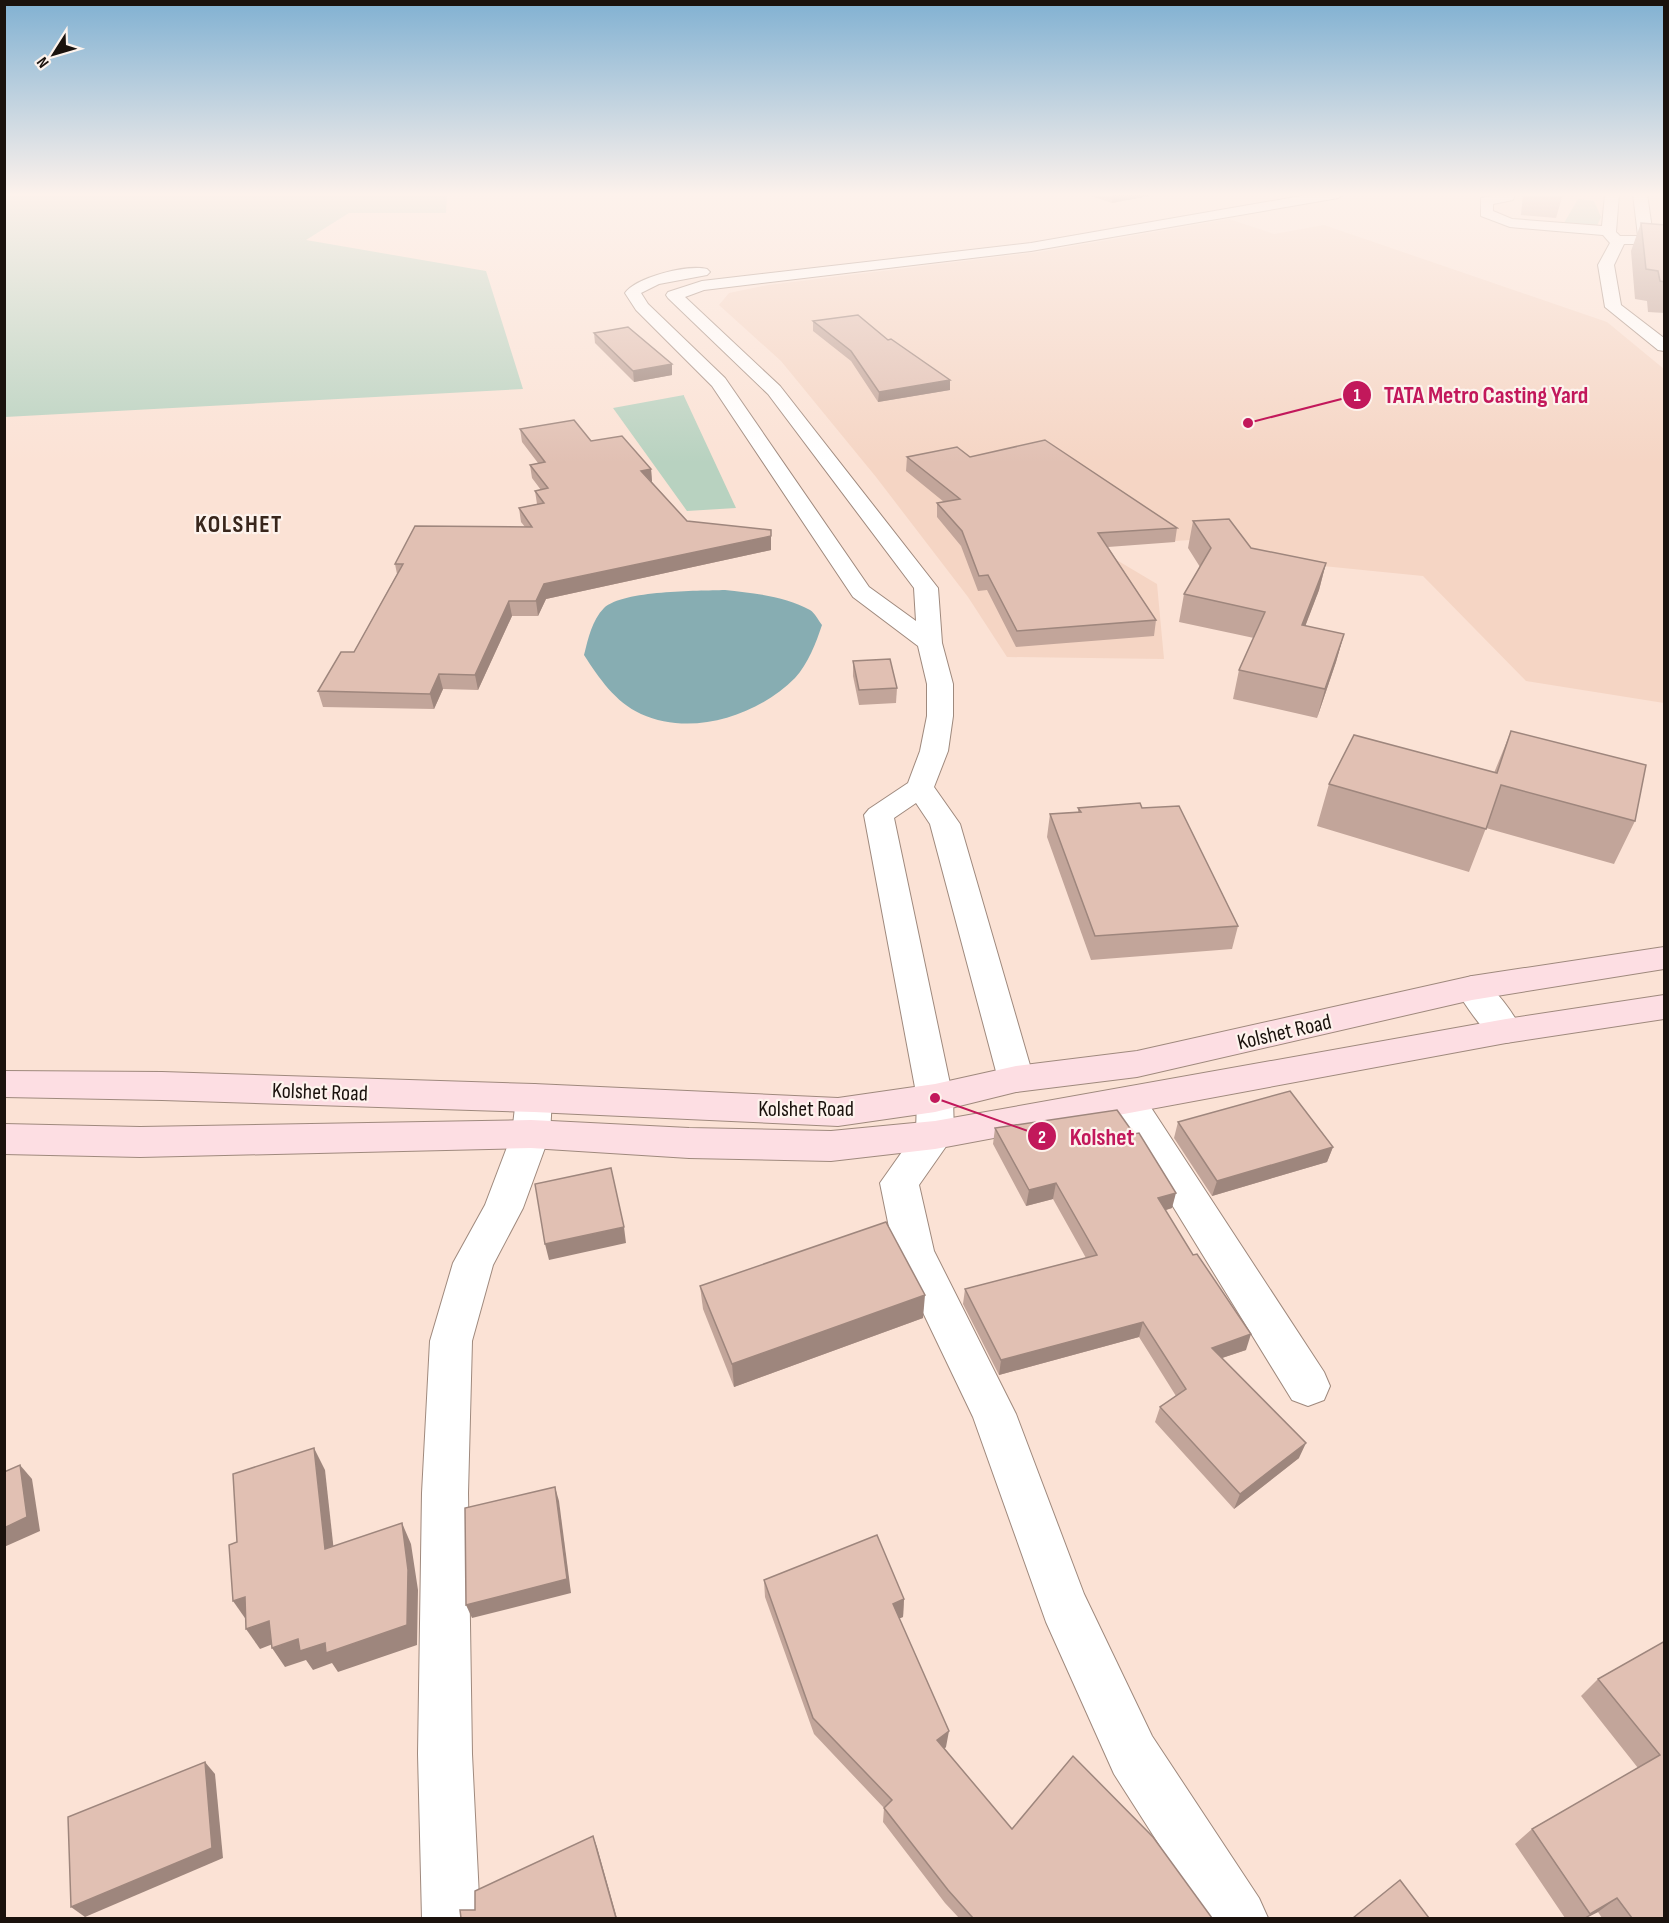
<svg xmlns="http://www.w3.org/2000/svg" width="1669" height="1923" font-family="'Sofia Sans Condensed',sans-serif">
  <rect width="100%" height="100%" fill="#fbe2d5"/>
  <!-- built -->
  <path fill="#f5d5c4" d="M1229 219 1274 234 1324 225 1607 322 1664 369V703L1526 681 1423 576 1262 560 1239 537 1093 546 1157 584 1164 659 1007 657 968 597 876 477 781 361 719 305 729 293 768 285 1039 252Z"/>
  <!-- green -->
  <g fill="#b8d2c0">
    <path d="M5 194H447L446 213H349L306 240 486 271 523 389 5 417Z"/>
    <path d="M1578 199 1594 201 1601 217 1597 226 1564 223Z"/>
    <path d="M684 395V396L736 508 687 511 613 408Z"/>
  </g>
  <!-- water -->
  <path fill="#87adb2" d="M725 590C752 593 785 596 810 610 815 613 818 620 822 625 816 643 808 664 795 678 757 716 692 737 641 714 615 702 599 678 584 655 588 639 592 620 604 608 624 590 697 591 725 590Z"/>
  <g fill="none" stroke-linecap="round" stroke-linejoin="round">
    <!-- street casing -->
    <g stroke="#9f897d" stroke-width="2">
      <g id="street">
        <path d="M1313 194H1345L1338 198 1031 251 704 290 685 297 780 386 938 588 942 643 953 684V716L948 751 934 787 960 824 1034 1079 1029 1088 1016 1092 1003 1088 998 1079 930 824 916 803 894 818 953 1098 954 1135 919 1185 934 1251 1016 1414 1084 1594 1152 1736 1259 1898 1268 1918H1206L1114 1774 1046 1622 973 1417 894 1252 880 1183 916 1132 917 1098 864 815 869 809 908 783 920 751 927 716V684L918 646 853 597 712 386 636 310 625 293C636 277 688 264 707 269L710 272 707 275 659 284 641 293 648 304 725 378 869 587 916 621 914 588 768 394 668 298 666 295 668 292 702 281 1031 243Z"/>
        <path d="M1501 194H1515L1513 200 1493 204V211L1512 219 1602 226 1605 194H1619L1616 232 1620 236H1638L1633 194H1647L1653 236H1664V244H1624L1614 265 1621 305 1664 338V351L1658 350 1605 307 1598 265 1610 243 1603 235 1510 227 1481 216V198Z"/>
        <path d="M1472 976C1493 982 1512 1012 1523 1031L1518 1040C1510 1042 1504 1045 1496 1040 1485 1035 1462 1000 1455 988L1460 980Z"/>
        <path d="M534 1084 547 1088 552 1098 550 1134 523 1208 493 1265 472 1341 468 1493 472 1754 480 1918H422L418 1754 422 1493 430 1341 453 1263 485 1205 512 1134 516 1098 521 1088Z"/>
        <path d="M1132 1087 1145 1091 1150 1101V1106L1324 1372 1330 1386 1324 1400 1308 1406 1292 1400 1118 1117C1112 1106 1113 1102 1119 1091Z"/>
      </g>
    </g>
    <!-- secondary casing -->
    <g stroke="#9f897d" stroke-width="2">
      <g id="secondary">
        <path d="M1664 947V969L1472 1000 1137 1077 1016 1092 935 1112 838 1126 534 1112 162 1100 4 1097V1071L162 1072 534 1084 838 1098 935 1084 1016 1066 1137 1051 1472 976Z"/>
        <path d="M1664 995V1019L1506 1043 935 1149 831 1161 689 1158 531 1148 140 1157 4 1154V1124L140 1127 531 1120 689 1128 831 1131 935 1121 1506 1019Z"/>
      </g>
    </g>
    <!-- street -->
    <use href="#street" fill="#fff" fill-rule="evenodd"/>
    <!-- secondary -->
    <use href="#secondary" fill="#fddee3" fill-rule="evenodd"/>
  </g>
  <!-- wall -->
  <g fill="#c2a59a">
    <path d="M1085 194H1159L1112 203Z"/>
    <path d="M1523 194H1563L1556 218 1521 215Z"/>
    <path d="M1641 223 1665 225V313L1648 312 1647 301 1635 299 1631 251Z"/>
    <path d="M813 321 888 340 950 390 878 402 851 361 813 331Z"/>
    <path d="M594 333 672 364V375L634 382 595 343Z"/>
    <path d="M520 429 591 441 651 469 652 482 687 521 771 550 546 599 538 616H512L478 690 443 689 434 709 323 707 318 691 354 652 397 574 395 564 525 527 521 522 519 508 537 504 535 491 541 490 532 478 530 465 538 463 522 442Z"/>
    <path d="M907 457H970L1177 528 1175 542 1108 547 1156 620 1154 636 1016 647 987 590 978 591 961 546 937 517V503L944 502 906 471Z"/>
    <path d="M1193 521 1251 548 1326 563 1319 590 1305 626 1344 634 1336 662 1317 718 1233 699 1239 670 1254 638 1179 622 1184 594 1200 567 1188 548Z"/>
    <path d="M853 661 897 688 896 703 859 705 853 676Z"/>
    <path d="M1511 731 1635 821 1614 864 1486 828 1469 872 1317 826 1329 784 1494 773Z"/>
    <path d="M1078 808H1142L1238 926 1232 949 1091 960 1047 837 1050 814 1078 812Z"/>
    <path d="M1178 1122 1333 1147 1327 1162 1212 1196 1174 1138Z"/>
    <path d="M995 1128 1172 1208 1165 1210 1246 1350 1222 1358 1299 1458 1234 1509 1155 1422 1160 1407 1176 1396 1139 1337 999 1375 963 1304 965 1289 1086 1258 1053 1199 1026 1206 993 1144Z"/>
    <path d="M700 1286 923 1318 734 1387 703 1309Z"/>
    <path d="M764 1580 904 1599 903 1617 899 1618 946 1747 944 1749 1012 1829 1212 1918H959L945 1903 883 1822 884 1808 814 1734 765 1597Z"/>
    <path d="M1665 1641V1918H1602L1598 1912 1586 1918H1565L1515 1844 1532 1829 1638 1768 1581 1696 1598 1679Z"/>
  </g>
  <!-- shaded-wall -->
  <g fill="#9e867d">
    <path d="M1113 194H1159L1112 203Z"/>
    <path d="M672 364V375L634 382 633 371Z"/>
    <path d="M950 380V390L878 402 879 392Z"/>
    <path d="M651 469 652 482 641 471Z"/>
    <path d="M771 536V550L546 599 538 616 536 601 544 584Z"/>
    <path d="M1326 563 1319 590 1295 653 1302 625Z"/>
    <path d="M509 601 512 616 478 690 475 675Z"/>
    <path d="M1344 634 1336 662 1317 718 1325 689Z"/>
    <path d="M439 674 443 689 434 709 430 694Z"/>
    <path d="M1333 1147 1327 1162 1212 1196 1217 1181Z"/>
    <path d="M1056 1183 1053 1199 1026 1206 1029 1190Z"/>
    <path d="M1176 1193 1172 1208 1154 1214 1158 1198Z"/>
    <path d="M624 1227 626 1243 549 1260 545 1244Z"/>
    <path d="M925 1295 923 1318 734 1387 732 1364Z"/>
    <path d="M1143 1322 1139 1337 999 1375 1001 1360Z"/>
    <path d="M1251 1334 1246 1350 1207 1363 1212 1348Z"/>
    <path d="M1306 1443 1299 1458 1234 1509 1240 1494Z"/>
    <path d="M314 1448 325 1470 336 1570 325 1549Z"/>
    <path d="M20 1465 32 1479 40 1531 4 1547V1528Z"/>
    <path d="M555 1487 559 1501 571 1593 472 1618 466 1605Z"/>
    <path d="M402 1523 411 1544 418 1590 417 1645 338 1672 332 1663 313 1670 306 1660 285 1667 272 1648 298 1639 325 1643Z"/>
    <path d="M245 1597 247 1621 233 1601Z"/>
    <path d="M904 1599 903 1617 891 1622 893 1604Z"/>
    <path d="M269 1621 283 1640 260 1649 246 1629Z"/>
    <path d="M949 1731 946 1747 935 1756 937 1740Z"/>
    <path d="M205 1762 215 1774 223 1858 85 1917 71 1907Z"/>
    <path d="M593 1836 597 1847 617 1918H616Z"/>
    <path d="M1617 1898 1598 1912 1586 1918H1584Z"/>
  </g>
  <!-- building -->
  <g fill="#e1c0b3" stroke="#9e867d" stroke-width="1.5">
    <path d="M1641 223 1665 225V282L1660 281 1658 271 1646 269Z"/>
    <path d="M858 315 888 340 891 339 950 380 879 392 851 351 813 321Z"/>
    <path d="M628 327 672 364 633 371 594 333Z"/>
    <path d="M574 420 591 441 622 436 651 469 641 471 687 521 771 530V536L544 584 536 601H509L475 675 439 674 430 694 318 691 341 652H354L403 564H395L415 526 532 527 519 508 544 503 535 491 548 488 530 465 545 462 520 429Z"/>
    <path d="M1045 440 1177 528 1098 533 1156 620 1017 631 988 575 979 576 962 531 937 503 960 499 907 457 957 447 970 457Z"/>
    <path d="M1229 519 1251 548 1326 563 1302 625 1344 634 1325 689 1239 670 1265 612 1184 594 1211 548 1193 521Z"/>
    <path d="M890 659 897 688 859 690 853 661Z"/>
    <path d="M1511 731 1646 765 1635 821 1501 785 1486 829 1329 784 1354 735 1497 773Z"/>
    <path d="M1140 803 1142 808 1179 806 1238 926 1095 936 1050 814 1081 812 1078 808Z"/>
    <path d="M1290 1091 1333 1147 1217 1181 1178 1122Z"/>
    <path d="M1117 1110 1134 1134 1139 1133 1176 1193 1158 1198 1193 1255 1197 1254 1251 1334 1212 1348 1306 1443 1240 1494 1160 1407 1186 1389 1143 1322 1001 1360 965 1289 1097 1255 1056 1183 1029 1190 995 1128Z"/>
    <path d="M611 1168 624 1227 545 1244 535 1184Z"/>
    <path d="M886 1222 925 1295 732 1364 700 1286Z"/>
    <path d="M314 1448 325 1549 402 1523 408 1570 407 1625 326 1653 325 1643 300 1651 298 1639 272 1648 269 1621 246 1629 245 1597 233 1601 229 1545 237 1542 233 1474Z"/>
    <path d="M20 1465 27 1517 4 1528V1472Z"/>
    <path d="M555 1487 567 1579 466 1605 465 1508Z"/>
    <path d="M877 1535 904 1599 893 1604 949 1731 937 1740 1012 1829 1073 1756 1153 1837 1212 1918H973L948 1890 884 1808 892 1800 813 1718 764 1580Z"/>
    <path d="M1665 1641V1918H1632L1617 1898 1590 1914 1532 1829 1660 1755 1598 1679Z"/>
    <path d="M205 1762 212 1848 71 1907 68 1817Z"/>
    <path d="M593 1836 616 1918H461L460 1910H475V1891Z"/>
    <path d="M1400 1880 1429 1918H1353Z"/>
  </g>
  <!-- sky -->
  <linearGradient id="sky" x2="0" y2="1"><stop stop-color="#81b1d2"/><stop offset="0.42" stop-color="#fdf2ec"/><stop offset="1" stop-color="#fdf2ec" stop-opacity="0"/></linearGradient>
  <rect width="1669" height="463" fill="url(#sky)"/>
  <g text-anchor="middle" stroke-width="4.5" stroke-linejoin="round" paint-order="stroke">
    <!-- street labels -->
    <g font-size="22" fill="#1a120d" stroke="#fdf3ed">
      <text transform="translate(1284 1031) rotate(-13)" y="8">Kolshet Road</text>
      <text transform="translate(320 1091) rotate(2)" y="8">Kolshet Road</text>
      <text x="806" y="1116">Kolshet Road</text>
    </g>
    <!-- far-district labels -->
    <g font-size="24" font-weight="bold" letter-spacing="1.5" fill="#38261c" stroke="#fdf3ed">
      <text x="239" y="532">KOLSHET</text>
    </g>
  </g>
  <!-- callouts -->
  <path fill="none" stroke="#c2185b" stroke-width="2" d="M1248 423L1357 395M935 1098L1042 1136"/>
  <g fill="#c2185b" stroke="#fdf3ed" stroke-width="2">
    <circle cx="1248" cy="423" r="6"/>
    <circle cx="935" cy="1098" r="6"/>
    <circle cx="1357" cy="395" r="15"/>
    <circle cx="1042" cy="1136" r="15"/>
  </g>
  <g font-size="18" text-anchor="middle" font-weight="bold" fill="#fff">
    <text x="1357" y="401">1</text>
    <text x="1042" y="1143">2</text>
  </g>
  <g font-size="24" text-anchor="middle" font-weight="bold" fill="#c2185b" stroke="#fdf3ed" stroke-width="4.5" stroke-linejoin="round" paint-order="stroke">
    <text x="1486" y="403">TATA Metro Casting Yard</text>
    <text x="1102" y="1145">Kolshet</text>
  </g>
  <!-- border -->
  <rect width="1669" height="1923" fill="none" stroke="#1a120d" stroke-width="12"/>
  <!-- north arrow -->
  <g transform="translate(54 54) rotate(233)" stroke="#fdf3ed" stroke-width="4.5" paint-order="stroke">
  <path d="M0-4.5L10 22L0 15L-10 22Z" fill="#1a120d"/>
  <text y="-9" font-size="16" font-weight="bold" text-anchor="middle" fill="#1a120d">N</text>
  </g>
</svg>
